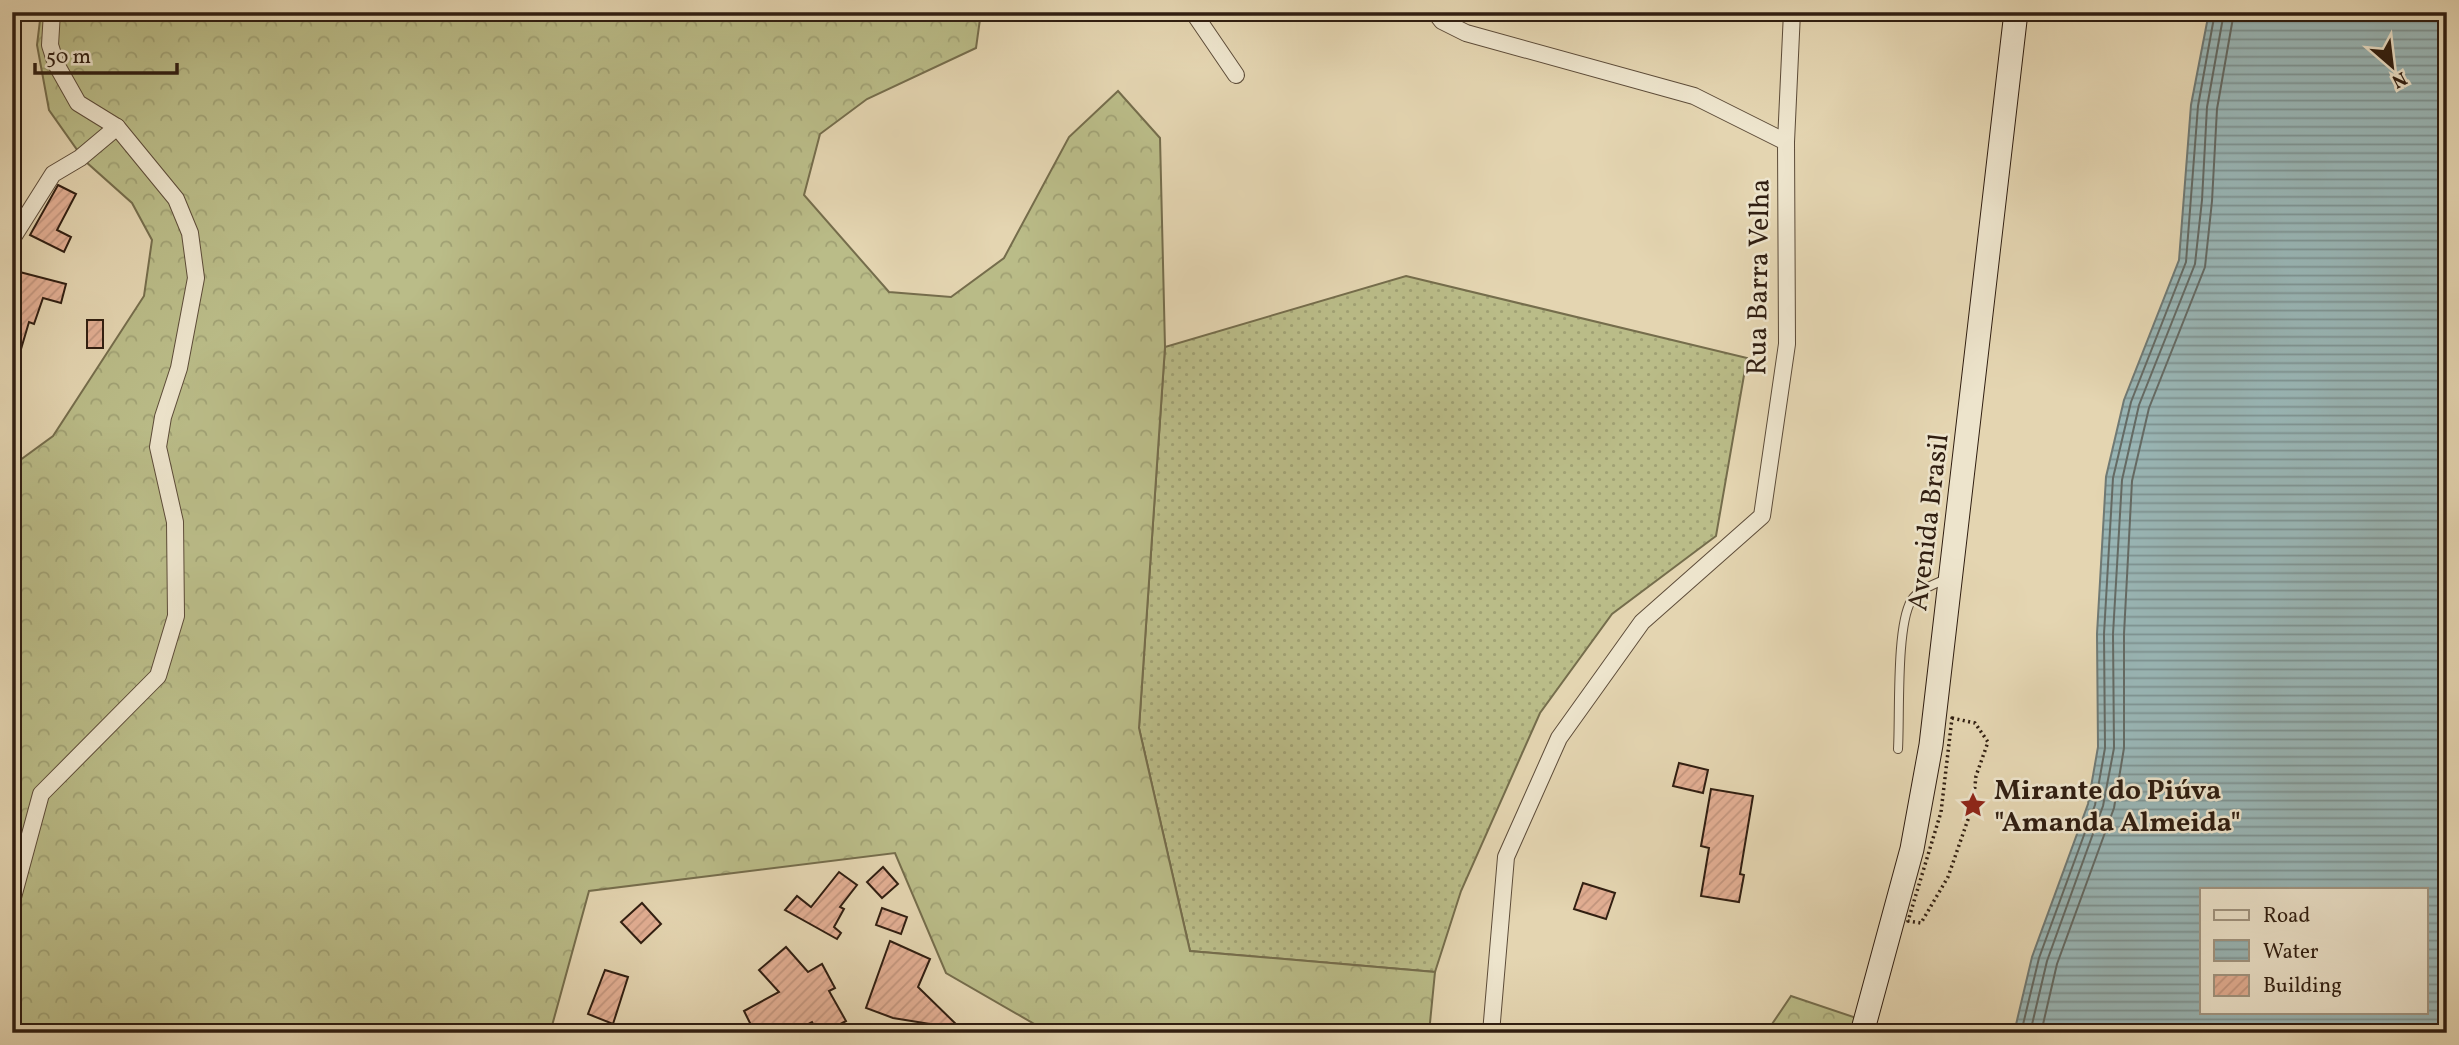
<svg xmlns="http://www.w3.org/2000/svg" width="2459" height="1045" font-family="Vollkorn,serif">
  <defs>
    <pattern id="grass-dots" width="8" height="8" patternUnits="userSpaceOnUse" patternTransform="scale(1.75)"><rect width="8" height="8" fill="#babc88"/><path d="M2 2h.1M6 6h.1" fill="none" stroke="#a0a174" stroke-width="1.8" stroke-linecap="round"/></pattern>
    <pattern id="forest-crowns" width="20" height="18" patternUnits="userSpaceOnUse" patternTransform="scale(1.75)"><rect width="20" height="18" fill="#babc88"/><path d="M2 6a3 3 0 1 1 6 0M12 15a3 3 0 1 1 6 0" fill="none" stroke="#a0a174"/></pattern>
    <pattern id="water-rules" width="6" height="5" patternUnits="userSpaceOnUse" patternTransform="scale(1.75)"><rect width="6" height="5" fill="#99b6b6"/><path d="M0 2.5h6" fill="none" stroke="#7d9393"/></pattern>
    <pattern id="building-hatch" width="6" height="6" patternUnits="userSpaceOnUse" patternTransform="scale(1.75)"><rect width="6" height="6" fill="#e3af94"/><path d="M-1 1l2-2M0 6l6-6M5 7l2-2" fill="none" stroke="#c3967f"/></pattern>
  </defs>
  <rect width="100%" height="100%" fill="#e4d5b1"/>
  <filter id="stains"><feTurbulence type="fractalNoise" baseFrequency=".00286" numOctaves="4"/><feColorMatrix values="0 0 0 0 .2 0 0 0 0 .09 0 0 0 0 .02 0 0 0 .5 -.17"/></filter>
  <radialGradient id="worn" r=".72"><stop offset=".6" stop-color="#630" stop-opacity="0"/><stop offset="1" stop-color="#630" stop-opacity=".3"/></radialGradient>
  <!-- grass -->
  <path fill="url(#grass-dots)" stroke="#756d4c" stroke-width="2" d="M1406 276 1747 358 1716 536 1612 614 1540 713 1461 891 1435 972 1190 951 1139 728 1165 347Z"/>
  <!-- forest -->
  <g fill="url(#forest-crowns)" stroke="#756d4c" stroke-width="2">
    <path d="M41 12H981L976 48 867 99 820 134 804 195 889 292 951 297 1004 258 1069 137 1118 91 1160 138 1165 347 1139 728 1190 951 1435 972 1429 1033H1050L946 973 895 853 589 891 550 1033H12V466L53 436 144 296 152 240 132 203 85 161 49 110 37 45Z"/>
    <path d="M1791 996 1901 1033H1766Z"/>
  </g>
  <!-- water -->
  <path fill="url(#water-rules)" stroke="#6f7974" stroke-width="2" fill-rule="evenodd" d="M2209 12H2447V1033H2014L2032 957 2088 804 2098 747 2097 634 2106 477 2124 400 2179 260 2191 105ZM2202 889H2426V1012H2202Z"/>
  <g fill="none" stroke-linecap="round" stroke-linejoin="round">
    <!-- shore -->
    <g stroke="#646a64" stroke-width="2">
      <path d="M2021 1033 2039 958 2095 805 2105 748 2104 634 2113 478 2131 402 2186 262 2198 106 2215 12"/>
      <path d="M2030 1033 2047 961 2103 806 2114 748 2113 634 2122 480 2139 405 2195 264 2202 200 2207 107 2224 12"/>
      <path d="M2041 1033 2057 964 2114 808 2124 748V634L2132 481 2149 408 2205 267 2212 201 2217 109 2234 12"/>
    </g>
  </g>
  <!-- building -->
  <g fill="url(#building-hatch)" stroke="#301e11" stroke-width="2">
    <path d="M58 185 76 194 57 230 71 237 64 252 30 235Z"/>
    <path d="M12 270 66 284 61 303 43 298 34 324 29 322 16 366 12 365Z"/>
    <rect x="87" y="320" width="16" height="28"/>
    <path d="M1679 763 1708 770 1703 793 1673 786Z"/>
    <path d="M1711 789 1753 796 1740 874 1744 875 1739 902 1701 896 1709 848 1701 846Z"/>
    <path d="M883 867 898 884 882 898 867 882Z"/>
    <path d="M839 872 857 885 840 907 844 909 834 927 841 933 837 939 785 910 797 896 811 907Z"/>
    <path d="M1583 883 1615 893 1606 919 1574 909Z"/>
    <path d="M642 903 661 924 641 943 621 922Z"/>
    <path d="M882 908 907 917 901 934 876 925Z"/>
    <path d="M890 941 930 959 918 987 961 1029 893 1018 866 1008Z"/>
    <path d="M786 947 808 972 822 964 835 988 829 991 846 1021 824 1033H818L812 1022 791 1033H755L744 1011 779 992 759 970Z"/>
    <path d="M605 970 628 977 613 1024 588 1014Z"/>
  </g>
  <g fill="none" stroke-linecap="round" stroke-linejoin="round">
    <!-- lane casing -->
    <g stroke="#5d4c39" stroke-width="10">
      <path id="lane" d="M1898 749C1900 715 1896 627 1911 601 1918 589 1936 584 1948 578"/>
    </g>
    <!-- street casing -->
    <g stroke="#5d4c39" stroke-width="18">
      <g id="street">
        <path d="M1193 12 1236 75"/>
        <path d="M1435 12 1442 21 1466 33 1694 96 1786 142 1787 344 1762 516 1642 622 1559 738 1506 857 1491 1033"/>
        <path d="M1786 142 1792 12"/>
        <path d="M12 239 53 174 80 158 117 127"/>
        <path d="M12 901 41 794 158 676 176 616 175 522 158 447 163 417 179 368 196 278 190 233 176 199 117 127 78 103 56 64 50 45 52 12"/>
      </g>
    </g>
    <!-- secondary casing -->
    <g stroke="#301e11" stroke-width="25">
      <path id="secondary" d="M1862 1033 1912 849 1931 745 2016 12"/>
    </g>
    <!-- path -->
    <path stroke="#301e11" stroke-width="3.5" stroke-dasharray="2 3.5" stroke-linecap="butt" d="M1952 718 1975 723 1988 742 1976 776 1973 805 1948 877 1921 923 1908 921 1941 812Z"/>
    <!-- lane -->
    <use href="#lane" stroke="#ede4cc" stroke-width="8"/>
    <!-- street -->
    <use href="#street" stroke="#ede4cc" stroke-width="16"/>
    <!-- secondary -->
    <use href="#secondary" stroke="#ede4cc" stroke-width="23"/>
  </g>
  <!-- icons -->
  <defs>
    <g id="sight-bare" transform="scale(2.1)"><path d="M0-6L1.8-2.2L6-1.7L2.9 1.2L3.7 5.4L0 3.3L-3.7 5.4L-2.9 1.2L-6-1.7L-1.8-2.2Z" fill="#8f2418" stroke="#ede4cc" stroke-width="2.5" paint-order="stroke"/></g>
  </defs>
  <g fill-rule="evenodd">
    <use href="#sight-bare" x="1973" y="805"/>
  </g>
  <g text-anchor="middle" stroke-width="5" stroke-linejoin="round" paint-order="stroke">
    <!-- street labels -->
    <g font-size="28" fill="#301e11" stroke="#ede4cc">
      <text transform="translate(1757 277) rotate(-89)" y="10">Rua Barra Velha</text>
      <text transform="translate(1927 522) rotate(-83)" y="10">Avenida Brasil</text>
    </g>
    <!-- poi labels -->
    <g font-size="28" font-weight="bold" fill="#301e11" stroke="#ede4cc" text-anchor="start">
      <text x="1994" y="799">Mirante do Piúva<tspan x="1994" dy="32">"Amanda Almeida"</tspan></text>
    </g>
  </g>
  <!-- margin -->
  <rect width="2459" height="1045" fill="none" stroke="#e4d5b1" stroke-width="42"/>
  <rect x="14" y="14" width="2431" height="1017" fill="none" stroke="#301e11" stroke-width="3.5"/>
  <rect x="21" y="21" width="2417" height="1003" fill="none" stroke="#301e11" stroke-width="2"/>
  <!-- legend -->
  <rect x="2200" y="888" width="228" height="126" fill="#ede4cc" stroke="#a19581" stroke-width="2"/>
  <rect x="2214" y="910" width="35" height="10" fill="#ede4cc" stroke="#a19581" stroke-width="2"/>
  <text x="2263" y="922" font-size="21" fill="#301e11">Road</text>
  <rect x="2214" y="940" width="35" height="21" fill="url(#water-rules)" stroke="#a19581" stroke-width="2"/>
  <text x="2263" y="958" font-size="21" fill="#301e11">Water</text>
  <rect x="2214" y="975" width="35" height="21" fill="url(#building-hatch)" stroke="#a19581" stroke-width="2"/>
  <text x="2263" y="992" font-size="21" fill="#301e11">Building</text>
  <!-- north arrow -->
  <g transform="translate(2392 66) rotate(152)" stroke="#ede4cc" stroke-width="5" paint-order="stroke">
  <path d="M0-5L12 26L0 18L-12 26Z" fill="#301e11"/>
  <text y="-10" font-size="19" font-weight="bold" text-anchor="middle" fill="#301e11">N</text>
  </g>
  <!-- scale -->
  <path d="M35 63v10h142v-10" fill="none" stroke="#301e11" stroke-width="3.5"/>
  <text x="46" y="63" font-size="21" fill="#301e11" stroke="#ede4cc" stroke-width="5" paint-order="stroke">50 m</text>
  <rect width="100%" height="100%" filter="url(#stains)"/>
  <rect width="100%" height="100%" fill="url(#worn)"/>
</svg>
